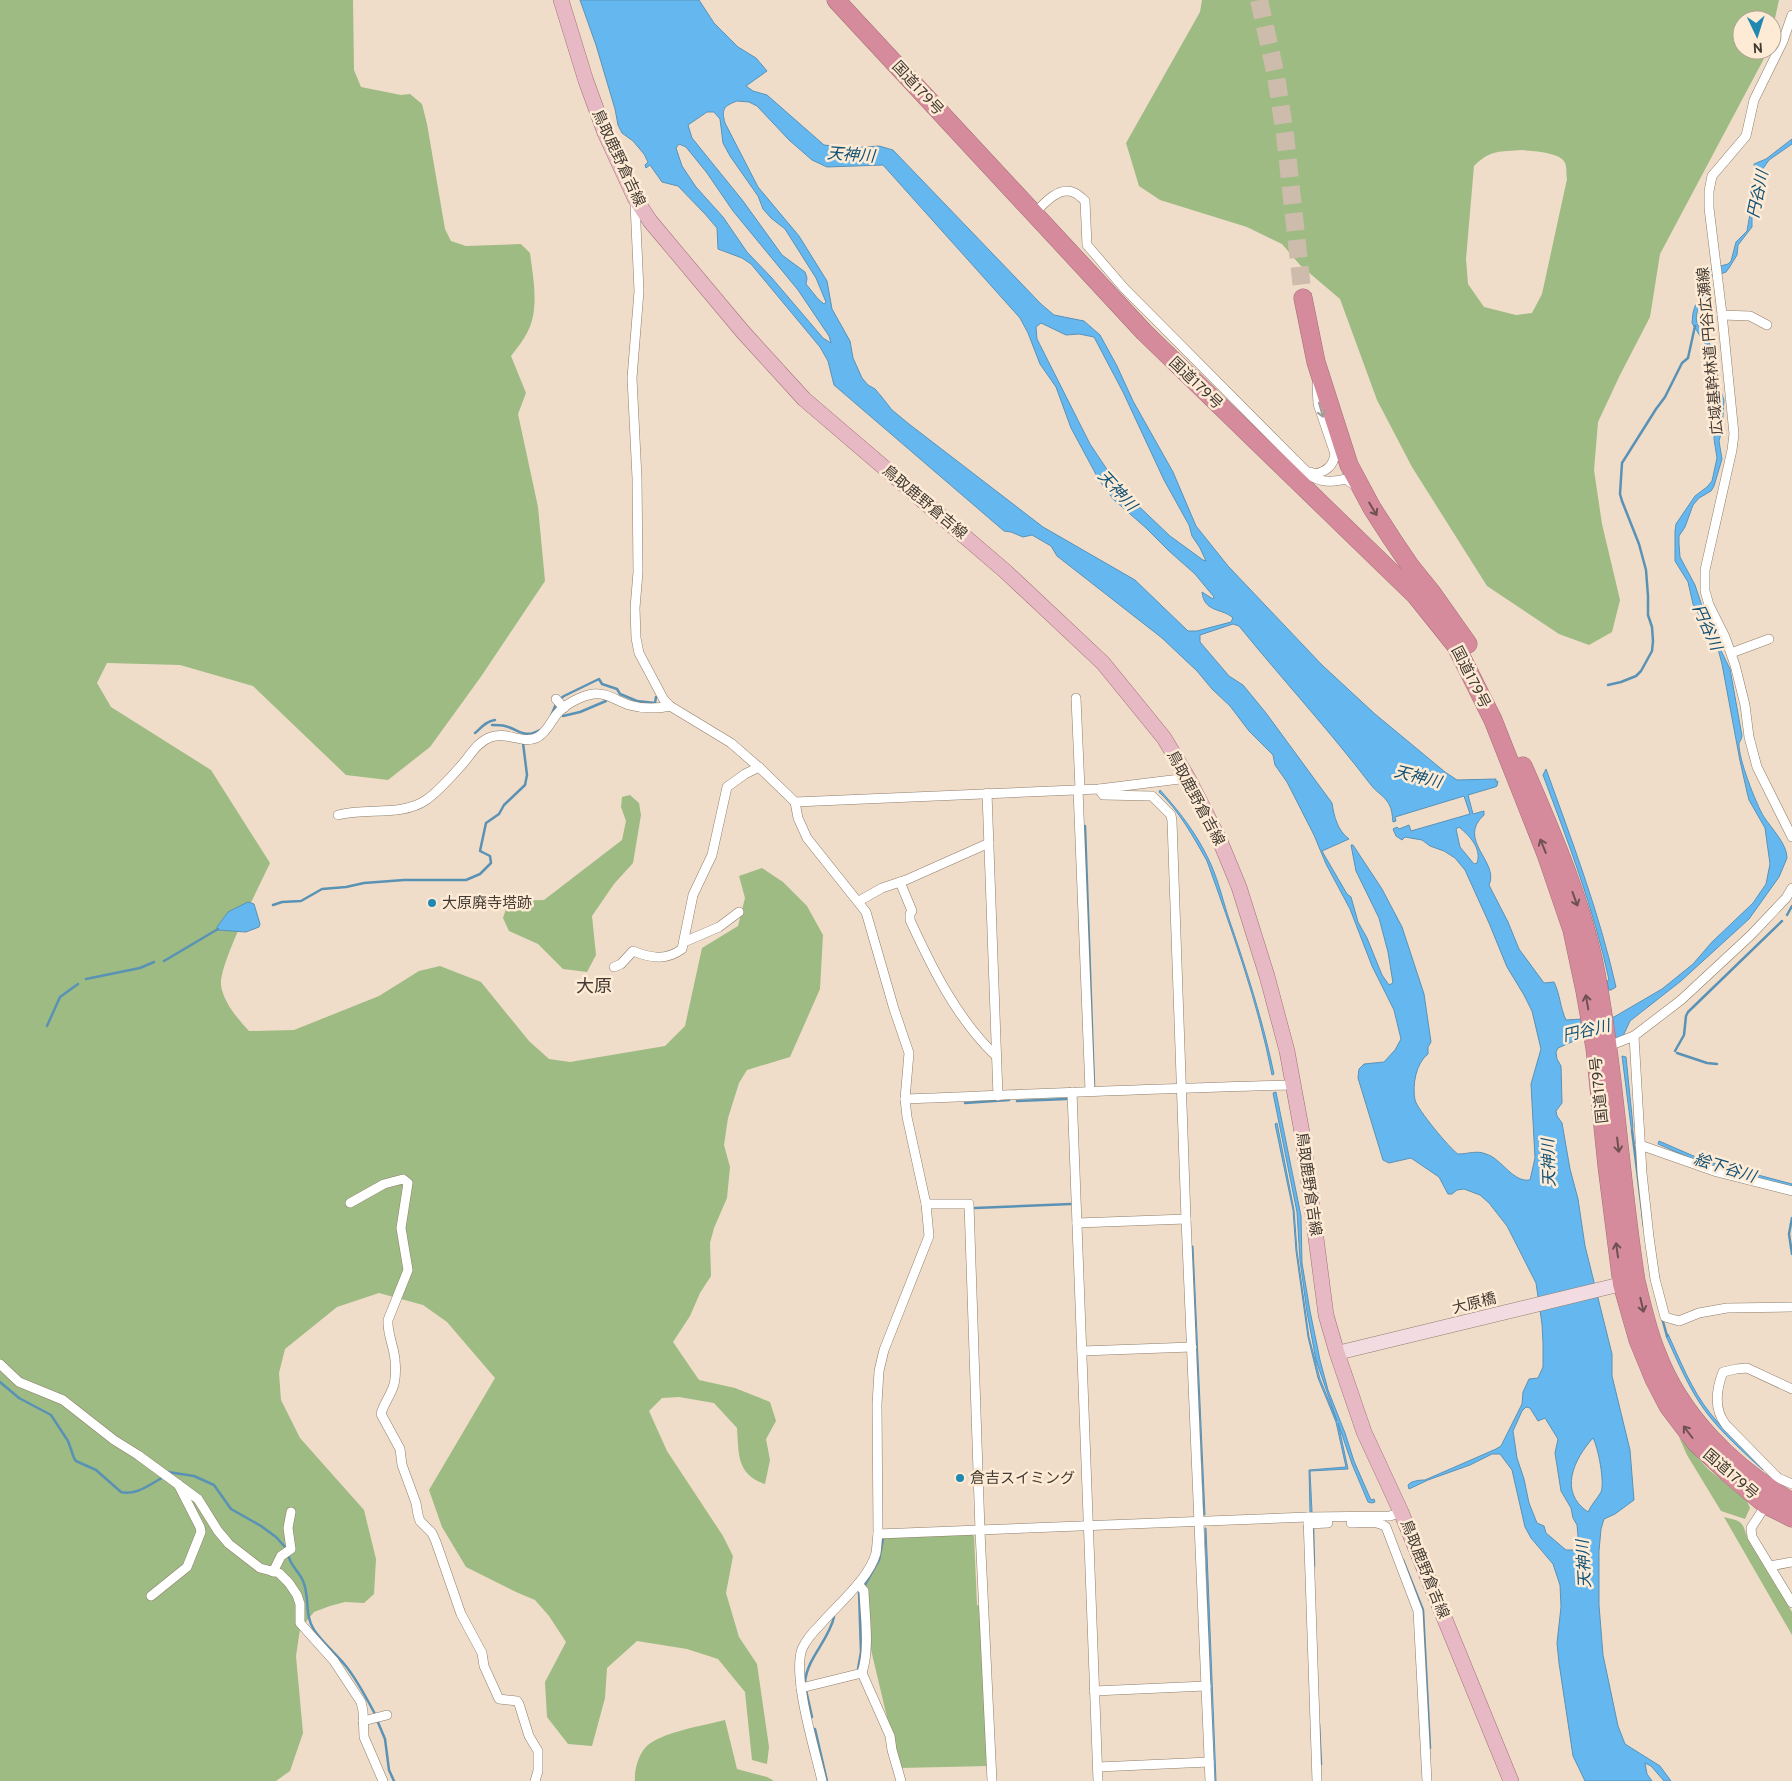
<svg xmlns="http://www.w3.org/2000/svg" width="1792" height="1781" font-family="Overpass,'Noto Sans JP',sans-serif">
  <rect width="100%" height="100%" fill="#f0ddc9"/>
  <!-- green -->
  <g fill="#9dbb82" fill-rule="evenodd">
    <path d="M0 0H353L354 70 361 87 401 95 410 94 422 104 427 124 445 229 451 241 466 246 521 244 530 253C533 278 540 309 527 333 523 341 517 348 511 356L526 393 518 414 538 507 545 581 480 678 430 747 388 780 346 775 253 686 180 665 107 663 97 683 111 707 211 770 270 863C259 887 219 964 221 985 223 1002 238 1019 249 1031L294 1030 379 996 419 971 440 966 481 982 529 1041 549 1059 570 1062 665 1046 685 1026 702 948 738 926 745 898 739 876 762 868 783 882 807 906 823 935 820 989 790 1057 747 1070 739 1083 728 1118 724 1145 730 1167 727 1198 714 1228 710 1243 711 1276 700 1293 690 1316 673 1342 699 1380 735 1388 770 1402 776 1421 766 1439 770 1460 765 1484C736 1474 739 1454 737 1428L714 1403 679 1397 662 1398 649 1411 667 1451 723 1536 733 1556 726 1593 739 1637 757 1664 769 1747 767 1764 752 1760 745 1692 718 1659 687 1649 637 1641 607 1668 605 1698 592 1746 568 1744 547 1717 545 1682 566 1642 549 1616 535 1600 516 1592 466 1567 442 1527 429 1490 495 1378 447 1322 423 1305 379 1293 337 1307 285 1349 279 1373 281 1400 300 1438 364 1510 376 1559 374 1594 364 1603 345 1602 330 1606 314 1612 300 1629 296 1656 303 1733 290 1771 276 1781H0Z"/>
    <path d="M1202 0H1779L1772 32V20H1742V50L1768 51 1660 254 1650 317 1620 375 1598 422 1594 470 1602 524 1620 600 1612 632 1589 645 1559 634 1487 586 1412 467 1377 400 1340 299 1300 265 1282 244 1247 227 1160 200 1139 186 1126 143 1200 12ZM1522 150C1532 151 1561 152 1565 163 1567 167 1566 175 1567 179L1542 294 1532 313 1516 315 1484 307 1468 284 1466 259 1474 166C1491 149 1500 152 1522 150Z"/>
    <path d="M630 795 639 803 641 815 633 863 614 884 592 916 596 955 587 972 563 969 538 944 509 931 503 918 506 909 512 901 544 900 622 840 626 821 621 807 622 797Z"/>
    <path d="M1679 1437 1708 1469 1747 1501 1750 1508 1745 1519 1721 1511 1687 1455Z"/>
    <path d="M1724 1517C1738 1521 1742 1519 1746 1534L1792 1612V1635Z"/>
    <path d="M970 1534 974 1536 977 1605 981 1607 989 1766 899 1768 868 1637 863 1584 882 1536Z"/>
    <path d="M725 1720 737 1769 767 1777 774 1781H635C634 1771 638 1756 645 1748 657 1733 706 1725 725 1720Z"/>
  </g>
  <!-- water -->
  <g fill="#64b8ef" stroke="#5a92b6" fill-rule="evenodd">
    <path d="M580 0H699L714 23 738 47 756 58 767 71 746 86 753 91 767 95 824 145 851 148 879 146 893 150 1041 304 1054 315 1084 321 1100 335 1117 366 1133 401 1173 472 1196 526 1228 566 1322 665 1375 714 1445 772 1457 780 1496 779V782L1498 781 1497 786 1495 787 1468 795 1473 814 1484 811V815C1456 840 1500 862 1489 885L1491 889 1508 922 1519 949 1544 983 1554 982C1560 994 1560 1007 1566 1020L1614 1017 1662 989 1693 964 1712 942 1753 903 1766 884 1770 864 1765 828 1749 800 1747 792 1740 761 1722 664 1718 649 1693 604 1688 582 1675 561V531L1676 524 1695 496 1707 487 1712 481 1717 458 1714 439 1715 426 1719 419V396L1714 384 1711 356 1707 347 1692 323 1693 313 1695 306 1707 290 1709 272 1713 268 1728 264 1731 261 1736 242 1747 231 1756 179 1754 164 1766 159 1792 139V144L1769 160 1762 170 1757 182 1752 206V227L1738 245 1737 255 1729 268 1726 272 1712 277C1710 287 1711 301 1700 305 1694 317 1695 326 1706 334H1708L1709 342 1717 365 1718 383 1724 400 1722 430 1719 441 1722 459 1714 486 1711 491 1699 498 1693 505 1685 527 1679 536V544L1680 557 1695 585 1708 624 1730 669 1742 736C1742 737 1740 742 1739 743 1738 758 1756 804 1764 817 1772 829 1787 844 1787 858L1779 877 1749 919 1681 981 1630 1021 1623 1036 1617 1038 1583 1037 1558 1048 1556 1052 1557 1059 1561 1066 1562 1103 1556 1111 1557 1116 1562 1123 1570 1169 1578 1199 1585 1246 1612 1354V1376L1630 1450 1634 1500 1615 1514 1604 1519 1601 1529 1599 1551V1605L1603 1655 1618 1726 1625 1744 1660 1766 1671 1781H1664L1651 1766 1645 1763 1647 1774 1652 1781H1585L1573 1756 1559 1663 1557 1643 1561 1607 1560 1585 1553 1564 1531 1538 1525 1527 1512 1470 1500 1454H1492L1470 1465 1428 1480 1409 1489 1408 1485C1411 1481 1419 1480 1425 1480L1496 1449 1501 1446 1522 1404 1523 1392 1529 1379 1538 1378 1543 1367V1343L1542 1324 1536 1283 1507 1226 1489 1203 1480 1195 1464 1189 1457 1190 1452 1194H1448L1439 1177 1411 1158 1389 1163 1383 1160 1358 1078 1359 1069 1364 1064 1384 1062 1395 1050 1401 1039 1394 1010 1372 966 1350 909 1326 864 1314 835 1287 782 1275 765 1273 755 1249 731 1230 706 1212 689 1197 671 1181 656 1162 638 1057 556 1051 546 1032 535 1023 537 1011 532 1004 531 834 385 828 361 820 347 751 264 742 258 718 249 717 228 705 214 678 186 662 182 650 165 646 168 645 165 648 162 644 154 633 141 622 133 618 125 615 109 596 45ZM737 101 749 102 757 106 789 140 812 160 827 167 883 165 1020 318 1028 333 1040 364 1056 387 1071 428 1099 480 1113 499 1146 528 1169 551 1195 574 1214 597 1213 599 1202 592C1204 613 1223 608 1233 618L1231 622 1197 631H1188L1135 580 1043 527 909 424 892 410 881 396 875 389 868 385 862 378 853 358 850 341 832 309 827 281 799 236 758 187 725 123C721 109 724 106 737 101ZM707 112H714L720 119 723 143 730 156 758 196 763 209 771 218 785 229 816 278 826 302 824 304 818 299 806 284 807 278 805 272 782 255 743 201 692 138 688 125ZM679 144 686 147 707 173 733 211 798 290 829 336 831 343 823 338 771 277 747 252 723 217 696 187 682 166 676 148ZM1041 323 1066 335 1079 334 1094 337 1123 392 1164 480 1189 525 1192 536 1200 548 1206 561 1203 560 1170 536 1127 495 1114 480 1090 444 1037 339 1036 327ZM1233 624 1239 626C1282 679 1329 730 1371 785 1375 791 1383 795 1387 801 1392 808 1392 814 1393 822L1396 821 1395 817 1464 796 1470 814 1411 831 1409 825 1399 829 1397 827 1393 829 1396 836 1402 840 1405 837 1422 840 1430 846 1444 851 1455 858 1465 870 1489 923 1507 967 1524 995 1532 1011 1541 1049 1531 1084 1535 1158 1530 1180C1513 1183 1501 1158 1486 1154 1477 1150 1468 1154 1458 1154 1450 1149 1417 1109 1415 1100 1412 1085 1416 1063 1428 1054V1047L1431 1042 1424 994 1402 927 1382 889 1353 845H1351L1356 871 1379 918 1388 952 1393 983 1389 985 1382 975 1367 938 1358 922 1351 897 1347 894 1322 851 1349 839C1338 831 1334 817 1332 803L1266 713 1243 685 1229 676 1200 642V635ZM1459 827C1470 836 1482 849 1477 863L1474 864 1460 847 1456 829ZM1526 1407 1530 1408 1538 1421 1545 1418 1558 1439 1555 1453 1561 1491 1571 1508 1573 1518 1577 1525 1578 1536 1575 1550H1566L1546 1533 1544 1526 1537 1523 1529 1503 1524 1479 1517 1458 1513 1431 1522 1411ZM1593 1438C1598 1447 1605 1482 1601 1492 1597 1499 1591 1505 1588 1512 1558 1492 1574 1459 1593 1438Z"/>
    <path d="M1546 769C1572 841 1599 912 1616 987L1611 990H1609L1607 981 1609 980C1594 909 1568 842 1543 775Z"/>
    <path d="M1160 790C1179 811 1196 833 1208 858 1217 876 1222 897 1228 916 1246 968 1263 1021 1274 1074L1272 1075C1258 1002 1232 931 1207 861 1194 838 1178 809 1159 792Z"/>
    <path d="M248 902 254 904 260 924 259 927 246 932 217 930V927L228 912Z"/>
    <path d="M1622 1056 1626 1057 1633 1126 1632 1134Z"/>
    <path d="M1276 1092 1301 1216 1302 1263 1310 1311 1320 1360 1328 1390 1345 1433 1354 1461 1371 1500 1374 1499 1375 1502 1372 1503 1368 1502 1352 1464 1338 1423 1348 1469 1310 1471 1312 1512H1310L1309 1470 1346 1467 1336 1422 1318 1378 1308 1337 1296 1251 1293 1210 1275 1124 1277 1123 1294 1210 1297 1251 1309 1337 1320 1379 1337 1421 1316 1360 1307 1312 1300 1260 1297 1212 1273 1093Z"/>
    <path d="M1659 1141 1705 1161 1792 1184V1187L1704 1164 1658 1144Z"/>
    <path d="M1192 1246H1193L1205 1515H1204Z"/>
    <path d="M1668 1334C1680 1360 1691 1389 1710 1413 1726 1433 1745 1450 1764 1468L1763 1470C1743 1452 1722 1433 1706 1412 1689 1389 1678 1362 1666 1336Z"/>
    <path d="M1205 1528H1206L1216 1781H1214Z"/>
  </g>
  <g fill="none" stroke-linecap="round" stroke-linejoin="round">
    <!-- stream -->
    <g stroke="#5a92b6" stroke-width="2.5">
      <path d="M1608 685 1621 682 1636 676 1641 671 1652 651 1653 641 1652 627 1648 615V596L1646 570 1639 544 1622 501 1620 494 1622 463 1656 409 1665 397 1682 363 1688 358 1695 326"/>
      <path d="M560 699 564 696 599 679 602 684 617 689 620 694 637 701 655 703 656 697"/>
      <path d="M551 716 556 704"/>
      <path d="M563 716 580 712 606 701"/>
      <path d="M492 725C496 725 501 725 505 726 520 730 524 739 540 730"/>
      <path d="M475 733C481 728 486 721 495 720"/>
      <path d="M1085 826 1094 1086"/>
      <path d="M273 905 282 902 301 901 322 889 346 887 364 883 404 880H466L480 874 491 863 490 856 480 851 486 823 499 814 504 805 525 785 527 775 523 743"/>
      <path d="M1787 915 1792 906"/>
      <path d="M164 961 218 929"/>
      <path d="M86 979 140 968 154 962"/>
      <path d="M47 1026 60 997 78 984"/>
      <path d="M1675 1051 1684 1035 1686 1016 1688 1012 1782 921"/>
      <path d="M1677 1053 1707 1063 1717 1064"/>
      <path d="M1017 1101 1066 1099"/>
      <path d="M965 1103 1009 1100"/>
      <path d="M1632 1130 1644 1227"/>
      <path d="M975 1208 1071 1204"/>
      <path d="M1792 1218 1789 1234 1792 1254"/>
      <path d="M1662 1318 1667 1336"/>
      <path d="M0 1382 19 1398 51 1415 68 1441 74 1458 76 1461 96 1470 121 1492C136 1496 150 1484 162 1478"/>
      <path d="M168 1472 194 1476 214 1485 231 1509 261 1526 276 1537 286 1548"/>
      <path d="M1313 1528 1314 1566"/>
      <path d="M288 1554C290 1566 299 1571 303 1581 310 1596 304 1615 314 1630 322 1642 335 1653 345 1665 356 1678 367 1699 375 1714"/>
      <path d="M1403 1560 1423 1610 1430 1748"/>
      <path d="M865 1585 879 1560 883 1539"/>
      <path d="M858 1669 861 1652 859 1592"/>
      <path d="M805 1682C807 1658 829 1640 834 1617"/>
      <path d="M806 1690 812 1717"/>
      <path d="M377 1720 385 1739 389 1770 394 1781"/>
      <path d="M1319 1724 1321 1764"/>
      <path d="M815 1729 827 1781"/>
    </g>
    <!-- highway-tunnel -->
    <path stroke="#cdbcab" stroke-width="18" stroke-dasharray="18 9" stroke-linecap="butt" d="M1259 0 1276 76 1285 135 1303 298"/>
    <!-- street casing -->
    <g stroke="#8e7d6a" stroke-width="10">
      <g id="street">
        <path d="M1792 15 1783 41 1754 100 1746 136 1712 176 1709 191V208L1722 314 1734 434 1732 450 1705 570V591L1709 605 1725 637 1735 665 1745 705 1749 737 1757 767 1792 837"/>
        <path d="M635 203 639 291 632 378 637 478 638 572 635 608 636 638 639 653 664 700 670 706 731 743 762 770 795 802 798 818 807 838 866 912 894 1009 909 1053 905 1099 907 1117 926 1204 929 1236 884 1350 879 1371 877 1404 878 1534C877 1540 877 1547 876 1553 869 1579 838 1604 820 1625 813 1632 806 1640 802 1649 792 1677 815 1750 822 1781"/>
        <path d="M1035 213C1044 203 1060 185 1075 193 1079 195 1082 198 1085 201L1087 245 1124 288 1311 476C1323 483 1332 482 1346 479L1357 487"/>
        <path d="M1722 315 1750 316 1767 325"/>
        <path d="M1310 472 1315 474C1327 471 1333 466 1335 454L1318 404 1317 385"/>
        <path d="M1731 653 1769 639"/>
        <path d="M1076 698 1080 789"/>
        <path d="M556 699 564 708"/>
        <path d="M1078 789 1090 1091"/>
        <path d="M1099 789 1103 795 1152 796 1171 815 1172 821 1186 1219 1210 1781"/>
        <path d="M987 793 998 1096"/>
        <path d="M795 802 1099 789 1188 778"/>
        <path d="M338 815C366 807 401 817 426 800 438 792 449 779 459 768 469 758 476 742 491 737 507 731 524 745 538 737 547 732 551 721 557 714 565 704 581 696 593 694 606 692 617 701 629 705 643 709 656 709 670 706"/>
        <path d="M900 882 912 911 910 914V920C932 968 957 1019 996 1056"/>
        <path d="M859 901 882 888 906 880 989 843"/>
        <path d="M684 942 719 927 739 912"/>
        <path d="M614 967 621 964 633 951C650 958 666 961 682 949L693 895 712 855 727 787 745 774 759 767"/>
        <path d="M1634 1036 1642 1173 1649 1237 1655 1279 1665 1317 1679 1321 1699 1313 1727 1308 1792 1307"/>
        <path d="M1606 1047 1634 1036 1681 1000 1751 935 1786 898 1792 888"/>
        <path d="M1072 1092 1098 1781"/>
        <path d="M905 1099C1034 1094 1164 1088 1293 1085"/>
        <path d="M1640 1145 1717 1172 1792 1191"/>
        <path d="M350 1203 384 1184 403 1179 408 1183 401 1228 408 1270 388 1320C387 1334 394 1346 395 1360 396 1370 396 1383 391 1392 388 1399 383 1406 381 1414L400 1449 402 1465 416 1503 418 1515 420 1521 432 1533 436 1542 461 1614 482 1653 484 1666 499 1699 517 1701 519 1704 529 1736 538 1751V1771L535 1781"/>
        <path d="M926 1204H969L980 1531 992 1781"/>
        <path d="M1077 1223 1186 1219"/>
        <path d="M1082 1351 1192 1347"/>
        <path d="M0 1364 19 1382 63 1400 114 1440 138 1455 198 1499 218 1531 229 1544 260 1568 279 1573 289 1583 297 1595 300 1604V1623L334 1661 361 1702 363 1711 364 1737 383 1781"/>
        <path d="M1792 1389 1747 1368 1736 1369 1723 1372C1716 1390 1714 1410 1726 1425L1778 1478 1792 1484"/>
        <path d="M1766 1505 1751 1528 1752 1537 1792 1603"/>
        <path d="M1308 1517 1317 1781"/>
        <path d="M1351 1523C1362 1523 1377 1520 1386 1527L1418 1611 1427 1781"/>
        <path d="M1308 1524 1328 1523"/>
        <path d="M878 1534 1308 1517 1390 1516 1401 1512"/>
        <path d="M1770 1566 1792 1562"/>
        <path d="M273 1572 281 1556 291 1549 288 1528 291 1512"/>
        <path d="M151 1596 187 1567 201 1532 200 1527 178 1484"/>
        <path d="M862 1673 890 1736 892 1750 901 1781"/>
        <path d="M801 1688 862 1673C870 1648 865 1618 864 1591L858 1584"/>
        <path d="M1094 1691 1206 1686"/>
        <path d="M363 1721 387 1715"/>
        <path d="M1098 1767 1209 1762"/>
      </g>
    </g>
    <!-- secondary casing -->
    <g stroke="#8e7d6a" stroke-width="15">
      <path id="secondary" d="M1337 1353 1630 1282"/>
    </g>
    <!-- primary casing -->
    <g stroke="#a26f77" stroke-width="16">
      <path id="primary" d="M561 0 586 81 605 133 635 198 650 221 743 332 804 399 1005 571 1103 663 1164 738 1188 778 1220 841 1239 887 1267 976 1287 1051 1303 1138 1326 1315 1337 1353 1364 1432 1401 1512 1511 1781"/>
    </g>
    <!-- highway casing -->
    <g stroke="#a26f77" stroke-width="19">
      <g id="highway">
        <path d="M836 0 1144 332 1416 596 1456 646 1493 720 1546 854 1572 930 1585 991 1595 1048 1607 1166 1622 1284 1638 1340 1654 1379 1668 1406 1696 1443 1729 1474 1766 1505 1792 1518"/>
        <path d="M1303 298 1316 362 1349 465 1372 508 1392 539 1411 567 1432 593 1468 644"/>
        <path d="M1523 766C1551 830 1583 904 1596 973 1615 1075 1620 1179 1636 1281 1642 1305 1647 1329 1656 1351 1680 1416 1733 1468 1792 1502"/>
      </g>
    </g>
    <!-- street -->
    <use href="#street" stroke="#fff" stroke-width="9"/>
    <!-- secondary -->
    <use href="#secondary" stroke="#f3dce1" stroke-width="14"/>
    <!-- primary -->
    <use href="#primary" stroke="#e6b9c4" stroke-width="15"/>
    <!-- highway -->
    <use href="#highway" stroke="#d68b9c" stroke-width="18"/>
  </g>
  <!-- one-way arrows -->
  <defs><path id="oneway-shaft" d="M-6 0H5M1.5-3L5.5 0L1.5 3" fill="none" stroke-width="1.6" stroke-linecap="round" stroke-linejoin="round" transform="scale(1.25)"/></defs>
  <use stroke="#a09c98" href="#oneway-shaft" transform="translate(1321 410) rotate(74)"/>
  <g stroke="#6e5252">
    <use href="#oneway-shaft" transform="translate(1373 509) rotate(59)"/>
    <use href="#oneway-shaft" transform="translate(1543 846) rotate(-112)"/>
    <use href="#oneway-shaft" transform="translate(1575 899) rotate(70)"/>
    <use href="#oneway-shaft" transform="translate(1587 1002) rotate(-100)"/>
    <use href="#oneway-shaft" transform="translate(1618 1145) rotate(83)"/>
    <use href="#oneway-shaft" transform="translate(1617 1250) rotate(-98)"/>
    <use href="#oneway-shaft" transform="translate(1642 1305) rotate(77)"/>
    <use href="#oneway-shaft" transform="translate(1688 1432) rotate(-127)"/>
  </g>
  <!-- markers -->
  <g fill="#2088b1" stroke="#feebd6" stroke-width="2">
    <circle cx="432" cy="903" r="5"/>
    <circle cx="960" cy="1478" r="5"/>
  </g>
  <g text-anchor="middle" stroke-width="5" stroke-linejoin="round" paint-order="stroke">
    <!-- street labels -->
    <g font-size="15" fill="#423a32" stroke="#feebd6">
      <text transform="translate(918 88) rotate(47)" y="5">国道179号</text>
      <text transform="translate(619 158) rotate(65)" y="5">鳥取鹿野倉吉線</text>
      <text transform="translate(1710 351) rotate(-95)" y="5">広域基幹林道 円谷広瀬線</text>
      <text transform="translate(1196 383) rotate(44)" y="5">国道179号</text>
      <text transform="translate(925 502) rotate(40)" y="5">鳥取鹿野倉吉線</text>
      <text transform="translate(1471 677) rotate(63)" y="5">国道179号</text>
      <text transform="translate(1196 798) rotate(62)" y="5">鳥取鹿野倉吉線</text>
      <text transform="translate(1599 1090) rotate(-96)" y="5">国道179号</text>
      <text transform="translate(1309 1184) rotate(82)" y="5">鳥取鹿野倉吉線</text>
      <text transform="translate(1474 1303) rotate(-14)" y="5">大原橋</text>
      <text transform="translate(1731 1474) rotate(41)" y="5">国道179号</text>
      <text transform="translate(1425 1569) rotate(68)" y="5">鳥取鹿野倉吉線</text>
    </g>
    <!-- poi labels -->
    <g font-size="15" fill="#423a32" stroke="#feebd6" text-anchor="start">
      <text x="442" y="908">大原廃寺塔跡</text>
      <text x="970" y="1483">倉吉スイミング</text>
    </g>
    <!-- water labels -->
    <g font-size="16" font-style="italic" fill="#105175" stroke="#feebd6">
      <text transform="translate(851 154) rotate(4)" y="6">天神川</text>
      <text transform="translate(1757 194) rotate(-78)" y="6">円谷川</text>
      <text transform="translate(1118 490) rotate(47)" y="6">天神川</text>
      <text transform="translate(1708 627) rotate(66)" y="6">円谷川</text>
      <text transform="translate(1418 776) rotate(14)" y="6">天神川</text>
      <text transform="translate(1586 1030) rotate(-13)" y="6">円谷川</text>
      <text transform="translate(1548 1163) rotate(-92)" y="6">天神川</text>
      <text transform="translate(1725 1167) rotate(17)" y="6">絵下谷川</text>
      <text transform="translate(1583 1564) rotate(-93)" y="6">天神川</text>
    </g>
    <!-- quarter labels -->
    <g font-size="18" fill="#423a32" stroke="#feebd6">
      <text x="594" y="992">大原</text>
    </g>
  </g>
  <!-- north arrow -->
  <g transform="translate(1757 35) rotate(176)"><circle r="24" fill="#feebd6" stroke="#b3a494"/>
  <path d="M0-4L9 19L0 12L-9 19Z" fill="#2088b1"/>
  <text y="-8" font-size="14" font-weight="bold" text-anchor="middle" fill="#423a32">N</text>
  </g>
</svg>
